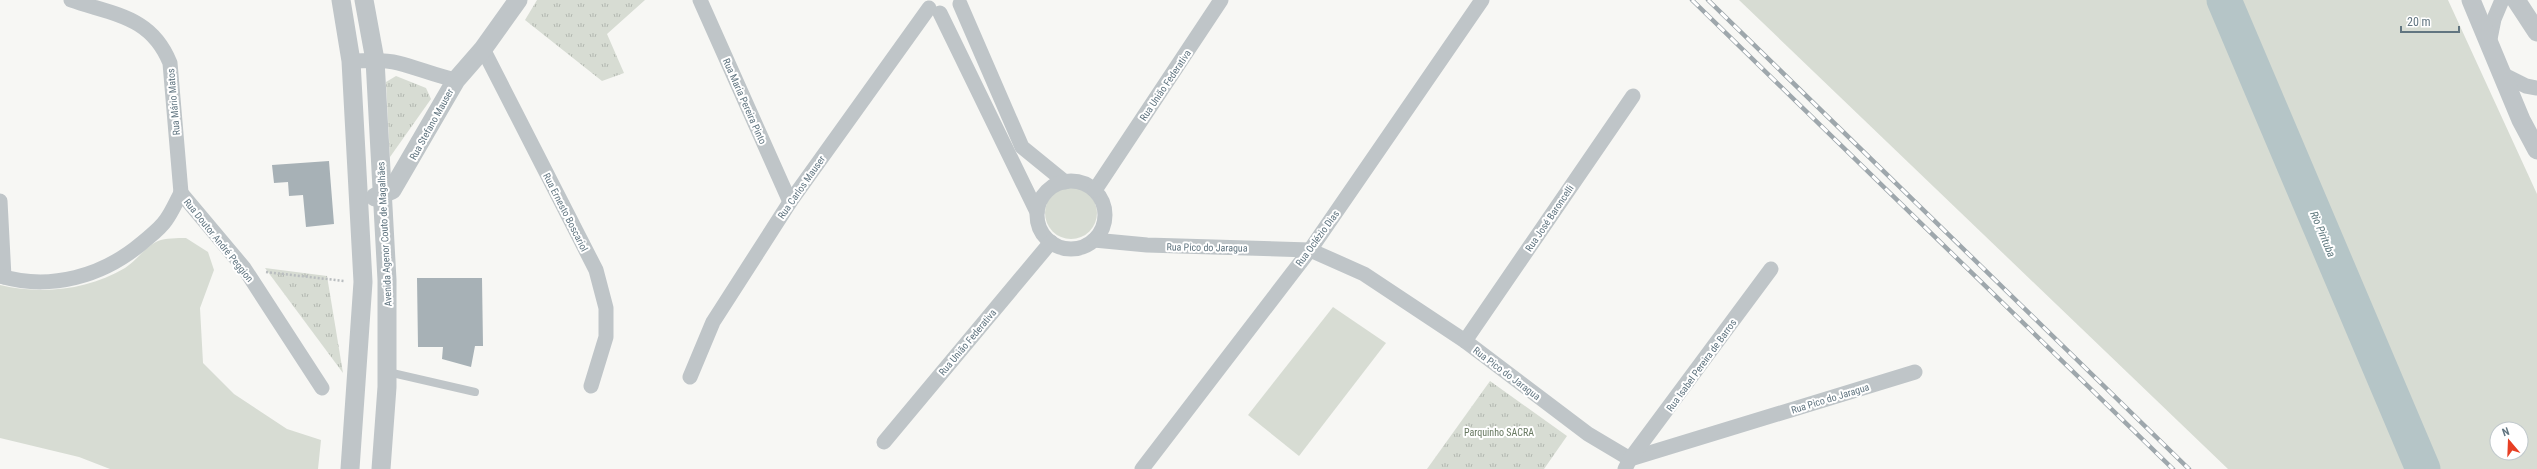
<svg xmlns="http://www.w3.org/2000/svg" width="2537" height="469" font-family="'Roboto Condensed',sans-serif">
  <defs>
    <pattern id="park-tufts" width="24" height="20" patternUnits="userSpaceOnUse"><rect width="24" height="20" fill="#d7dcd3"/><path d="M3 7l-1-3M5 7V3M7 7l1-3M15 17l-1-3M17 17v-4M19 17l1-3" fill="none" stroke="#b2b7b0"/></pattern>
  </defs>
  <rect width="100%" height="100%" fill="#f7f7f4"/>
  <!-- green -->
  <g fill="#d7dcd3" fill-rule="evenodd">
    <path d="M1739 0H2448L2537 194V469H2228ZM2497 429H2521V453H2497Z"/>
    <circle cx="1071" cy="213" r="26"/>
    <path d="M186 238 208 252 214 270 200 308 203 363 234 394 287 429 321 440 318 469H110L79 457 0 438V285C43 295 87 290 125 268 136 261 146 246 158 241 165 238 178 238 186 238Z"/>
    <path d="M1333 307 1386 343 1299 456 1248 415Z"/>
  </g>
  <!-- park -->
  <g fill="url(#park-tufts)">
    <path d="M537 0H645L607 34 624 73 602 81 525 20Z"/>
    <path d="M396 76 426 88 431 99 390 157 386 82Z"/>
    <path d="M265 268 327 276 343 373Z"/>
    <path d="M1490 381 1567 436 1544 469H1427Z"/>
  </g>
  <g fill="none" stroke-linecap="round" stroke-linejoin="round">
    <!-- river -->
    <path stroke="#b5c5c7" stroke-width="35" d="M2224 0 2423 469"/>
  </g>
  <!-- building -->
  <g fill="#a7b1b6">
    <path d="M329 161 334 224 306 227 303 195 289 196 288 182 274 183 272 165Z"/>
    <path d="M417 278H482L483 346H475L471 367 442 359 443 347H418Z"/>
  </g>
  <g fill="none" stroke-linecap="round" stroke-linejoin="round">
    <!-- path -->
    <path stroke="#b9bdbf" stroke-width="2.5" stroke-dasharray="2 2" stroke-linecap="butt" d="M266 272 344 281"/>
    <!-- service -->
    <path stroke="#bfc5c8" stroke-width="8" d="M388 372 475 392"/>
    <!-- minor -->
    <g stroke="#bfc5c8" stroke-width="15">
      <path d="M71 0C114 15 151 16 170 63L181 193"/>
      <path d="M700 0 790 202"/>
      <path d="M960 4 1022 147 1065 182"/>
      <path d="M940 13 1037 212"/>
      <path d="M2489 44 2494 19 2502 0"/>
      <path d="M483 49 596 270 606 308V337L591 386"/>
      <path d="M351 61C366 61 383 59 398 63 418 68 436 76 456 80"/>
      <path d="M2504 75 2526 86 2537 88"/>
      <circle cx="1071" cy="215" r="34"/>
      <path d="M1095 190 1221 0"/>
      <path d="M181 193 244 268 322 388"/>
      <path d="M0 201 4 277"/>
      <path d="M1094 240 1147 245 1310 250 1364 274 1465 341 1588 434 1630 459 1915 372"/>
      <path d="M0 276C51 291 103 276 142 243 150 236 160 229 166 220 172 212 176 202 181 193"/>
      <path d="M1465 341 1633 96"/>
      <path d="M690 377 713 322 790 202 929 8"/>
      <path d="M884 442 1051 242"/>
      <path d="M1142 469 1310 250 1482 0"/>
      <path d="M1625 469 1630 459 1771 269"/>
    </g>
    <!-- tertiary -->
    <g stroke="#bfc5c8" stroke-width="19">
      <path d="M341 0 351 61 363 282 350 469"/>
      <path d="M364 0 375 60 387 280V387L381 469"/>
      <path d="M2471 0 2521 120 2537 150"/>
      <path d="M2516 0 2537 32"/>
      <path d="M375 197 392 190 456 80 483 49 518 0"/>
    </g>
    <!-- rail casing -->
    <g stroke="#9ea7ac" stroke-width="4.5">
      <g id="rail">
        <path d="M1692 0 2173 469"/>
        <path d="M1708 0 2189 469"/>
      </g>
    </g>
    <!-- rail -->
    <use href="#rail" stroke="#fff" stroke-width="3" stroke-dasharray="9" stroke-linecap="butt"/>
  </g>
  <g text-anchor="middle" stroke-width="4" stroke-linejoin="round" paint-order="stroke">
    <!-- street labels -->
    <g font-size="10" fill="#617580" stroke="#fff">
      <text transform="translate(1165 85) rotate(-56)" y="4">Rua União Federativa</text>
      <text transform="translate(745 101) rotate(66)" y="4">Rua Maria Pereira Pinto</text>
      <text transform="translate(173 102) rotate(-95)" y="4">Rua Mário Matos</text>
      <text transform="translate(431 124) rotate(-61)" y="4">Rua Stefano Mauser</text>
      <text transform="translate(801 187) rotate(-55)" y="4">Rua Carlos Mauser</text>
      <text transform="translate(566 212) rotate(63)" y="4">Rua Ernesto Boscariol</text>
      <text transform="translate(1549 218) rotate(-56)" y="4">Rua José Baroncelli</text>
      <text transform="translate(384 234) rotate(-93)" y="4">Avenida Agenor Couto de Magalhães</text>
      <text transform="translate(1317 238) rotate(-54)" y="4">Rua Oclézio Dias</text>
      <text transform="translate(219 240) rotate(51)" y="4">Rua Doutor André Peggion</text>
      <text transform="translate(1207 247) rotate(1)" y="4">Rua Pico do Jaragua</text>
      <text transform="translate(967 342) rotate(-50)" y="4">Rua União Federativa</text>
      <text transform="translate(1701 365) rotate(-54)" y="4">Rua Isabel Pereira de Barros</text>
      <text transform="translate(1507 373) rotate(37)" y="4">Rua Pico do Jaragua</text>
      <text transform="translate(1830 398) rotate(-17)" y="4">Rua Pico do Jaragua</text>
    </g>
    <!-- park labels -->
    <g font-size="10" fill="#677860" stroke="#fff">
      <text x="1499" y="436">Parquinho SACRA</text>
    </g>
    <!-- water labels -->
    <g font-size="11" font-style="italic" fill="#5c767b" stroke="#fff">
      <text transform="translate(2323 234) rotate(67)" y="4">Rio Pirituba</text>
    </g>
  </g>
  <!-- north arrow -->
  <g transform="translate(2509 441) rotate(341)"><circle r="19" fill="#ffffff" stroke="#c0c8cc"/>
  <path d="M0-3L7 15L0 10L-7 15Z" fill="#e73f24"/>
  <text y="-6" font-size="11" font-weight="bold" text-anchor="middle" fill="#617580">N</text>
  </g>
  <!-- scale -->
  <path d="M2401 26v6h58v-6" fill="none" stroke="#617580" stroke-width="2"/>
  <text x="2407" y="26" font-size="12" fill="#617580" stroke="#ffffff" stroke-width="3" paint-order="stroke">20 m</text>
</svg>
